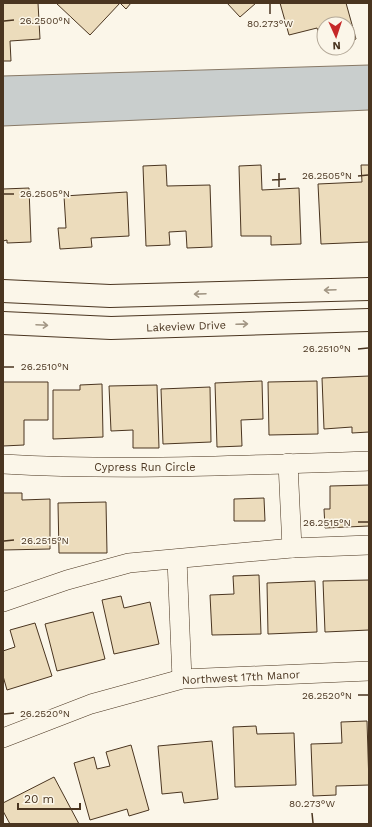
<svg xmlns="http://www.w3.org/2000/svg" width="372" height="827" font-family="'Work Sans',sans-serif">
  <rect width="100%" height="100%" fill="#fbf6e9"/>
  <!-- water -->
  <path fill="#c9cecd" stroke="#887966" d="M369 65V110L3 126V76Z"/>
  <!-- building -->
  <g fill="#ecdcbc" stroke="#4a3520">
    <path d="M3 3H38L40 39 10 41 11 61H3Z"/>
    <path d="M56 3H120L90 35Z"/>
    <path d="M120 3H131L126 9Z"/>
    <path d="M227 3H256L240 17Z"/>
    <path d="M280 3H346L356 39 348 42V24H324V48H323L317 28 289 35Z"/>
    <path d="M166 165 167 186 210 185 212 247 187 248 186 231 169 232 170 245 146 246 143 166Z"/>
    <path d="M261 165 262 190 299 188 301 244 271 245V236H241L239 166Z"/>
    <path d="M361 165H369V242L321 244 318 184 362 182Z"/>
    <path d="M29 188 31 242 7 243V240L3 241V189Z"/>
    <path d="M127 192 129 236 91 238 92 247 60 249 58 228H66L64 196Z"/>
    <path d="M369 376V432L352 433V427L324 429 322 378Z"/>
    <path d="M262 381 263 419 241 420 242 446 217 447 215 383Z"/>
    <path d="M317 381 318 434 269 435 268 382Z"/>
    <path d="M3 382H48V420H24V445L3 446Z"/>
    <path d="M102 384 103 437 53 439V390H80V385Z"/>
    <path d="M157 385 159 448H133V430L111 431 109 386Z"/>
    <path d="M210 387 211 442 163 444 161 389Z"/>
    <path d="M369 485V526L325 528 324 509H330V486Z"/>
    <path d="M3 493H22V500L50 499V549L3 550Z"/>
    <path d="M264 498 265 521H234V499Z"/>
    <path d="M106 502 107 553H59L58 503Z"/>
    <path d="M259 575 261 634 212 635 210 595 234 594 233 576Z"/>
    <path d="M369 580V630L325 632 323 581Z"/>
    <path d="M315 581 317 632 268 634 267 583Z"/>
    <path d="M121 596 124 608 150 602 159 644 114 654 102 600Z"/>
    <path d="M93 612 105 659 57 671 45 624Z"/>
    <path d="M35 623 52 676 7 690 3 676V651L15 647 10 630Z"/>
    <path d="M367 721 369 785 336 786V795L313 796 311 744 342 743 341 722Z"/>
    <path d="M256 726 257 734 294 733 296 785 235 787 233 727Z"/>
    <path d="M212 741 218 799 184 803 182 792 162 794 158 746Z"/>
    <path d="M131 745 149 810 129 816 127 809 90 820 74 763 94 757 97 769 110 766 106 752Z"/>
    <path d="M54 777 79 824H10L3 811V803Z"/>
  </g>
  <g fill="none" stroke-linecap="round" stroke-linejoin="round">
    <!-- street casing -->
    <g stroke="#4a3520" stroke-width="20">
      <g id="street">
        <path d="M288 463 292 548"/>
        <path d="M3 464C125 471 247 465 369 461"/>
        <path d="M177 559 182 679"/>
        <path d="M3 602 67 580 129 563 292 548 369 545"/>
        <path d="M3 738 91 704 182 679 369 671"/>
      </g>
    </g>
    <!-- secondary casing -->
    <g stroke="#4a3520" stroke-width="24">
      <g id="secondary">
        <path d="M3 291 110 296 369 289"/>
        <path d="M3 323 111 328 369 320"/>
      </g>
    </g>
    <!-- street -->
    <use href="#street" stroke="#fbf6e9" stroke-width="19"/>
    <!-- secondary -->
    <use href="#secondary" stroke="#fbf6e9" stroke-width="22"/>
  </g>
  <!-- one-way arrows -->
  <defs><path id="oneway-shaft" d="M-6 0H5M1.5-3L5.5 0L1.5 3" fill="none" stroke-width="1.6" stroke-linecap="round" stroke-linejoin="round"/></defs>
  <g stroke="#a29684">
    <use href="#oneway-shaft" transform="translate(330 290) rotate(178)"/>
    <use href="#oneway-shaft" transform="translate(200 294) rotate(178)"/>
    <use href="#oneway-shaft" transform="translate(242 324) rotate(-2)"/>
    <use href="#oneway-shaft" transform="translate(42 325) rotate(3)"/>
  </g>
  <!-- ticks -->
  <path fill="none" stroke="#4a3520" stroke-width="1.5" d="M270 4V14M4 21 14 20M279 173V187M358 176 368 175M272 180 286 179M4 194H14M358 349 368 348M4 367H14M358 522H368M4 541 14 540M358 695H368M4 714 14 713M312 813 313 823"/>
  <g text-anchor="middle" stroke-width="3" stroke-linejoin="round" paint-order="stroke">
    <!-- street labels -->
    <g font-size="11" fill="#4a3520" stroke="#fbf6e9">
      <text transform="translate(186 326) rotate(-2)" y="4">Lakeview Drive</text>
      <text x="145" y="471">Cypress Run Circle</text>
      <text transform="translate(241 677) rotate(-3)" y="4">Northwest 17th Manor</text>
    </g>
  </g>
  <g font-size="10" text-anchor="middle" fill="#4a3520" stroke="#fbf6e9" stroke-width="3" stroke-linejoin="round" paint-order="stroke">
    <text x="45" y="24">26.2500°N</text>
    <text x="270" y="27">80.273°W</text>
    <text x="327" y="179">26.2505°N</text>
    <text x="45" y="197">26.2505°N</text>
    <text x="327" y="352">26.2510°N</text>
    <text x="45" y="370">26.2510°N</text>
    <text x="327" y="526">26.2515°N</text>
    <text x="45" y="544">26.2515°N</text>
    <text x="327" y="699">26.2520°N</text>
    <text x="45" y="717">26.2520°N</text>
    <text x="312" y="807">80.273°W</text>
  </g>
  <!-- border -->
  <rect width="372" height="827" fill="none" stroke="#4a3520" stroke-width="8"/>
  <!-- north arrow -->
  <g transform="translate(336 36) rotate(177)"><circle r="19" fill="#fbf6e9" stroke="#b4a999"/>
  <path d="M0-3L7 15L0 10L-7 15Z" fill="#c62828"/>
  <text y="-6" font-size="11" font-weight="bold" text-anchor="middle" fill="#4a3520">N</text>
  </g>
  <!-- scale -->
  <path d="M18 803v6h62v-6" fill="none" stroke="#4a3520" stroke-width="2"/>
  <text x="24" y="803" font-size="12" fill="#4a3520" stroke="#fbf6e9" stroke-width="3" paint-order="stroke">20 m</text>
</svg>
